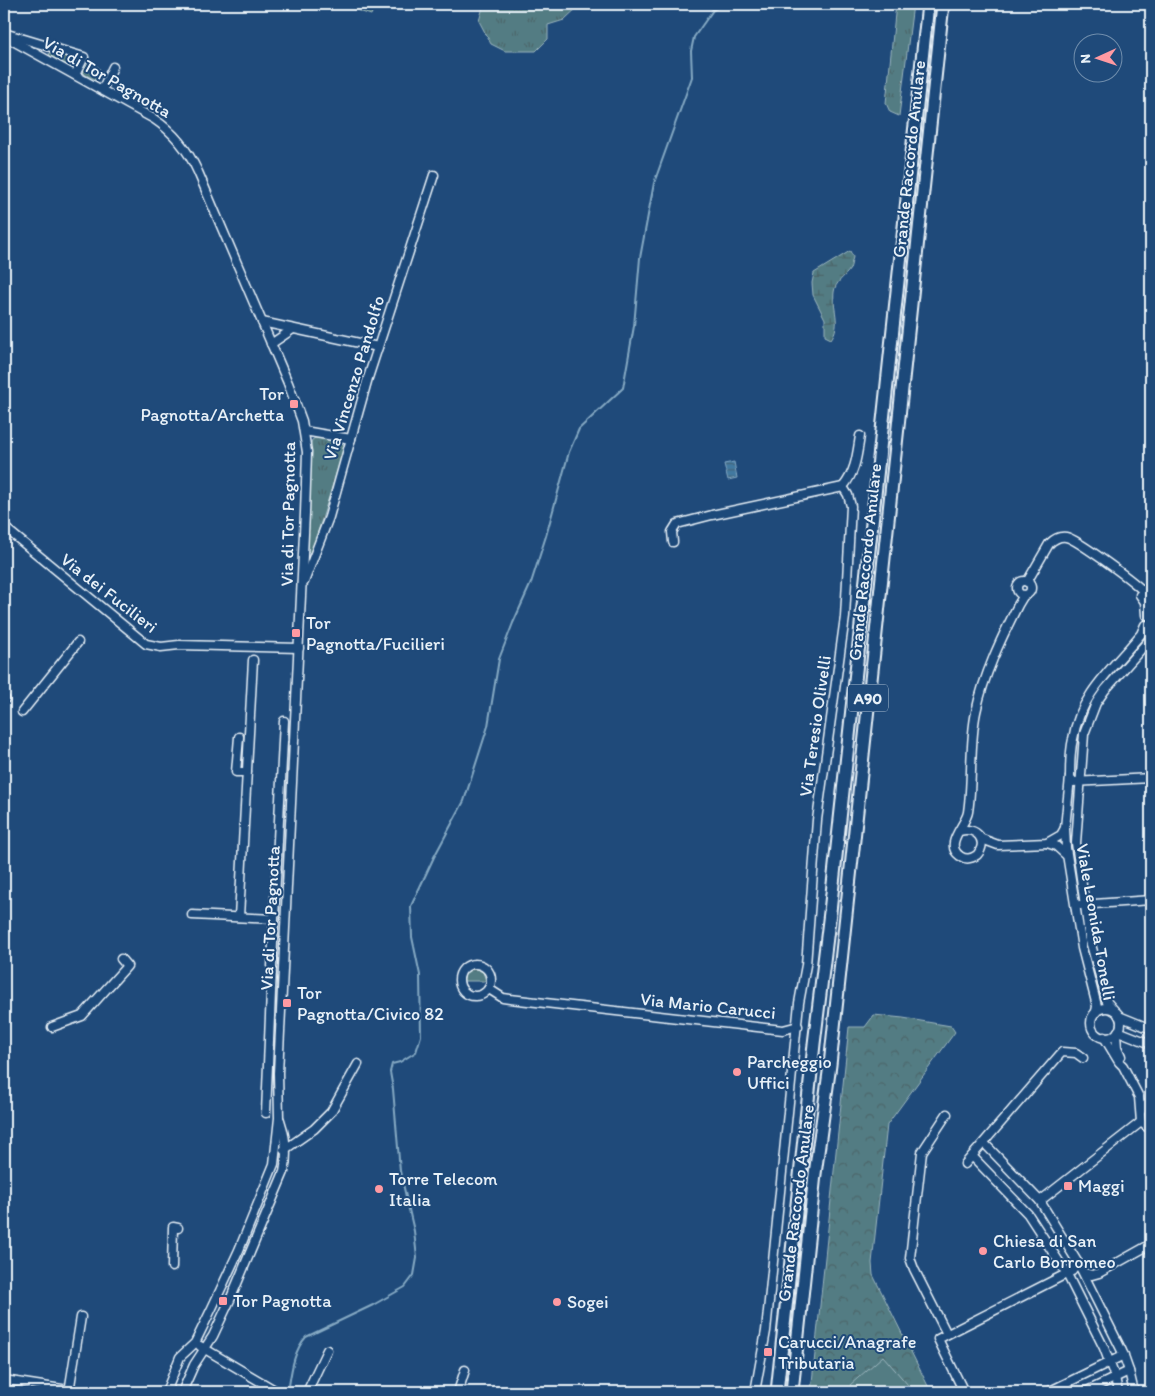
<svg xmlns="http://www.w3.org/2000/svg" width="1155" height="1396" font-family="Itim,sans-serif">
  <defs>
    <pattern id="grass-tufts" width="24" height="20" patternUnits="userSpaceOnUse" patternTransform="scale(1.25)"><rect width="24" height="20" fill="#527c83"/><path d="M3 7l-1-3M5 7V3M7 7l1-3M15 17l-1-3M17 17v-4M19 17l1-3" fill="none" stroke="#4d6569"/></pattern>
    <pattern id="forest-crowns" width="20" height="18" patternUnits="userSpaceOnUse" patternTransform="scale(1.25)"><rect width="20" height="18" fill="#527c83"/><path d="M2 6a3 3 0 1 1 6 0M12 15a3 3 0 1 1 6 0" fill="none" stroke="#4d6569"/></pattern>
    <pattern id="wetland-marsh" width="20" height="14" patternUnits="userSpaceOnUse" patternTransform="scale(1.25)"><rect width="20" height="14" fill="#527c83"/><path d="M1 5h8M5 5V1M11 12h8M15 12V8" fill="none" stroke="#4d6569"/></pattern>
    <pattern id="water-rules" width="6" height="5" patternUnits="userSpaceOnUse" patternTransform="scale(1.25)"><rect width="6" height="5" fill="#4379a0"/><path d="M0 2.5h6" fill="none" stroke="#446379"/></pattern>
  </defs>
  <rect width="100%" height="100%" fill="#1f4a7a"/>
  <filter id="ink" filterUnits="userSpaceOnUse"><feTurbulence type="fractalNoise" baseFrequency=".02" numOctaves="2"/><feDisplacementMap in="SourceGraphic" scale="10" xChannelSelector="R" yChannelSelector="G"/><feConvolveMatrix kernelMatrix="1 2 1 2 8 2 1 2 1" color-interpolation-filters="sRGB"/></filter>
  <g filter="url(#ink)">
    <!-- grass -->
    <g fill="url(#grass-tufts)" stroke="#9db6be">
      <path d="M484 4H581L564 20 548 25V39L536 51H505L491 44 479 21Z"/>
      <path d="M896 4H913L899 116 890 112 886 103Z"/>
      <path d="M52 52 76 59 73 68 50 56 49 53Z"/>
      <path d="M88 63 98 67 102 73 98 81 82 73Z"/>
      <path d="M315 438H319L342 443 345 446 316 538 310 553 307 550 311 468 310 447 312 440Z"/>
      <path d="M474 968 483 972 486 981H463C463 973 467 970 474 968Z"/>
    </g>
    <!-- forest -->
    <path fill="url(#forest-crowns)" stroke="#9db6be" d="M874 1015 903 1018 951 1026 955 1032 887 1125 872 1263 873 1275 931 1392H811L849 1027H865Z"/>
    <!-- wetland -->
    <path fill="url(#wetland-marsh)" stroke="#9db6be" d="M850 251 853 257C852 261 851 266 850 269 845 277 835 282 834 292 832 308 842 324 831 339L825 336V319L813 295 812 283 814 273Z"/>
    <!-- pitch -->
    <g fill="#527c83" stroke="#9db6be">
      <path d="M355 4 375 5 371 15 353 9Z"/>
      <path d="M883 1356 914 1392H856L850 1385Z"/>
    </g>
    <!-- water -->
    <path fill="url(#water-rules)" stroke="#85a9c3" d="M734 462 737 478 728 480 724 464Z"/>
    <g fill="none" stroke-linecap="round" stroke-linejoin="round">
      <!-- stream -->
      <g stroke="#85a9c3" stroke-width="2">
        <path d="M710 4 713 10"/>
        <path d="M288 1392C291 1374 293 1351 306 1337L373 1305 405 1287 414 1275 417 1258 414 1231 400 1171 393 1089 390 1072 392 1064 400 1062 416 1052 421 1036 420 975 412 937 411 906 434 857 464 801 488 726 499 659 513 623 531 583 546 536 569 452 579 429 623 388 634 326 640 258 654 183 692 77 691 51 694 37 713 10 724 4"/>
      </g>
      <!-- minor casing -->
      <g stroke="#e8f1f8" stroke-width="11">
        <g id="minor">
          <path d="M4 33 84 57 75 75"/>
          <path d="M4 36 154 119C175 133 188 150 198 172L288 383 302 421 307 452 305 513 278 1073 279 1118 274 1164 239 1250 212 1308 195 1343 180 1357 166 1392"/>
          <path d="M102 90 113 67"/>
          <path d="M262 322 378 347"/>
          <path d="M271 344 293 329"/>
          <path d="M304 431 351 439"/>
          <path d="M4 527 146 644 161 647 179 645 299 648"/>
          <path d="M673 542 672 532 677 524 712 515 843 487"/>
          <circle cx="1024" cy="588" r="7"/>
          <path d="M304 582 329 517 368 378 434 175"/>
          <path d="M1027 582 1049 544C1054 539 1059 536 1066 537 1077 539 1133 581 1142 590 1145 594 1148 599 1151 603"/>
          <path d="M1140 595 1145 602 1146 615"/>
          <path d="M1145 625 1141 634C1114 667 1080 694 1073 739 1070 751 1070 764 1070 777L1073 782 1151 778"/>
          <path d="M4 698 5 699"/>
          <path d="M22 712 78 642"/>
          <path d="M239 737 236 772H247"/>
          <path d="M1070 777 1065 828 1066 848 1082 948 1097 1006 1096 1012"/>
          <path d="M960 831C976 826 989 841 977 855 971 859 966 860 960 856 943 844 966 825 968 812 973 779 969 745 976 712 984 674 1001 639 1018 605L1024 595"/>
          <path d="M982 839 998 845 1047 843 1061 835 1065 828"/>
          <path d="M1047 843 1056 846 1066 855"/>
          <path d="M1080 905 1151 900"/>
          <path d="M192 915 274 919 266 1113"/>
          <path d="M239 917 253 660"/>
          <path d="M274 919 284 721"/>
          <circle cx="475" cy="980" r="16"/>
          <path d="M489 989 503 998 510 999 783 1030 798 1026"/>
          <circle cx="1106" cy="1023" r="15"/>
          <path d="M1114 1010 1107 1002 1105 994 1090 941 1076 843 1084 734 1096 703 1105 690 1151 638"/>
          <path d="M1119 1016 1151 1029"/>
          <path d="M52 1027 82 1016 127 966 121 959"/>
          <path d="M1118 1031 1151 1044"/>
          <path d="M1116 1034 1117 1047 1121 1056"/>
          <path d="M1104 1037 1119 1062 1123 1066 1139 1097 1141 1122 1147 1127 1151 1128"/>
          <path d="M1141 1111 1146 1105 1151 1103"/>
          <path d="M984 1143 1040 1201 1078 1263 1122 1351 1129 1371 1134 1392"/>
          <path d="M284 1150 314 1129 331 1112 358 1064"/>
          <path d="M972 1156 1028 1214 1067 1274 1104 1348 1115 1377 1118 1392"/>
          <path d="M965 1164 1062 1052 1076 1053 1083 1058"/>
          <path d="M1040 1201 1141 1122"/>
          <path d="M172 1267 173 1227 178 1228"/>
          <path d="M1084 1273 1092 1275 1099 1273 1151 1244"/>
          <path d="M947 1334 914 1269 910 1258 922 1152 947 1114"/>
          <path d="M200 1346 278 1392"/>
          <path d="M4 1380 81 1392"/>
          <path d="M69 1392 81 1317"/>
          <path d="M182 1392 194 1365 213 1336 230 1300 284 1172C288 1154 286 1138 280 1120"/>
          <path d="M307 1392 327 1350"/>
          <path d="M458 1392 465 1370"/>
          <path d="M755 1392 766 1331 799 1003 806 965 817 820 845 617 851 506 848 495 843 487C856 471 857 455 860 436"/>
          <path d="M964 1392 938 1339 1072 1271 1078 1263"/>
          <path d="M1048 1392 1124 1355"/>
          <path d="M1085 1392 1129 1371"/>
        </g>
      </g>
      <!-- highway casing -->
      <g stroke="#e8f1f8" stroke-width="15">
        <g id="highway">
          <path d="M777 1392 814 1044 830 912 928 4"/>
          <path d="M792 1392 815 1174 830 1065 943 4"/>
        </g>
      </g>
      <!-- minor -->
      <use href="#minor" stroke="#1f4a7a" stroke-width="8"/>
      <!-- highway -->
      <use href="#highway" stroke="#1f4a7a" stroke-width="11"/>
    </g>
  </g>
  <!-- markers -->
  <g fill="#ff9aa2" stroke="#1f4a7a" stroke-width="2">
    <rect x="289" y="399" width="10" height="10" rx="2.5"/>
    <rect x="291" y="628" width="10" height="10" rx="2.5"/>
    <rect x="282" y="998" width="10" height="10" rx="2.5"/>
    <circle cx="737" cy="1072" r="5"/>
    <rect x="1063" y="1181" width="10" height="10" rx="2.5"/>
    <circle cx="379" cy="1189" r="5"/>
    <circle cx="983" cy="1251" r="5"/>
    <rect x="218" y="1296" width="10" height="10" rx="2.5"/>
    <circle cx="557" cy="1302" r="5"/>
    <rect x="763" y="1347" width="10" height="10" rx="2.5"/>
  </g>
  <g text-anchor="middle" stroke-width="4" stroke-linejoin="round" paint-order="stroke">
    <!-- shield labels -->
    <rect fill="#1f4a7a" stroke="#acbfd2" stroke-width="1" x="848" y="684.5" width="40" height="27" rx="4"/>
    <g font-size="16" font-weight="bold" fill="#e8f1f8">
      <text x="868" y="704">A90</text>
    </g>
    <!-- street labels -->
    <g font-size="18" fill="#e8f1f8" stroke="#1f4a7a">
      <text transform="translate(107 77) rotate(30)" y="6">Via di Tor Pagnotta</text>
      <text transform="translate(909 159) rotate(-84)" y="6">Grande Raccordo Anulare</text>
      <text transform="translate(354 378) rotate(-73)" y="6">Via Vincenzo Pandolfo</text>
      <text transform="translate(288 514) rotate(-89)" y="6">Via di Tor Pagnotta</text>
      <text transform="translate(865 562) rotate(-84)" y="6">Grande Raccordo Anulare</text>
      <text transform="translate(109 593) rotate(38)" y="6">Via dei Fucilieri</text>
      <text transform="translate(815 726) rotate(-82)" y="6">Via Teresio Olivelli</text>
      <text transform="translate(270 918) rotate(-87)" y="6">Via di Tor Pagnotta</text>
      <text transform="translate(1096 922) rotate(80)" y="6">Viale Leonida Tonelli</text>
      <text transform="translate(708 1006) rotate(6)" y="6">Via Mario Carucci</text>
      <text transform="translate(796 1203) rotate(-83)" y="6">Grande Raccordo Anulare</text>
    </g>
    <!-- poi labels -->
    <g font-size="18" fill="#e8f1f8" stroke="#1f4a7a" text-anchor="start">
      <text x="284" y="400" text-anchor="end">Tor<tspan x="284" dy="21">Pagnotta/Archetta</tspan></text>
      <text x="306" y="629">Tor<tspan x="306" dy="21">Pagnotta/Fucilieri</tspan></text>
      <text x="297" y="999">Tor<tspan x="297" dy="21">Pagnotta/Civico 82</tspan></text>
      <text x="747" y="1068">Parcheggio<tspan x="747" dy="21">Uffici</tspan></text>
      <text x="389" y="1185">Torre Telecom<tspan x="389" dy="21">Italia</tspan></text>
      <text x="1078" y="1192">Maggi</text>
      <text x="993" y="1247">Chiesa di San<tspan x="993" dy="21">Carlo Borromeo</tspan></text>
      <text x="233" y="1307">Tor Pagnotta</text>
      <text x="567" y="1308">Sogei</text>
      <text x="778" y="1348">Carucci/Anagrafe<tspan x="778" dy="21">Tributaria</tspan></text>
    </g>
  </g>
  <!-- margin -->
  <rect width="1155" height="1396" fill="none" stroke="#1f4a7a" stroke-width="20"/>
  <rect x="10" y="10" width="1135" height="1376" fill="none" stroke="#e8f1f8" stroke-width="2" filter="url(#ink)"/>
  <!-- north arrow -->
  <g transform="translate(1098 58) rotate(267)"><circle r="24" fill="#1f4a7a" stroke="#6f8dac"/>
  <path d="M0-4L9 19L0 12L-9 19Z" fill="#ff9aa2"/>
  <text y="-8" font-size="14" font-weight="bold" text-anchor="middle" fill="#e8f1f8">N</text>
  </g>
</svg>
